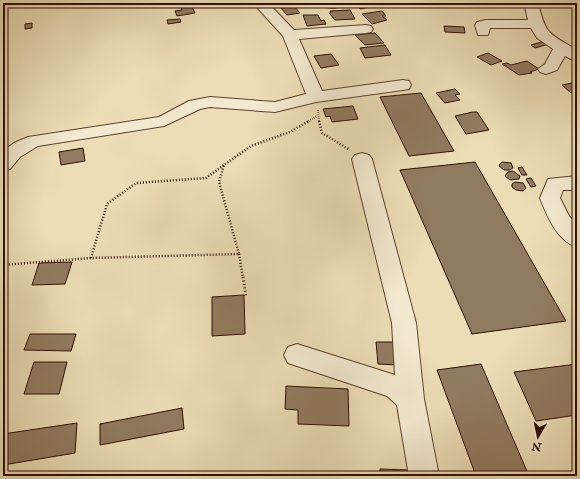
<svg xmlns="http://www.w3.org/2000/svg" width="580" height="479" font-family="'IM FELL Double Pica',serif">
  <rect width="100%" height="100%" fill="#ecddb6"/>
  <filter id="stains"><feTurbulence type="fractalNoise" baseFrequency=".005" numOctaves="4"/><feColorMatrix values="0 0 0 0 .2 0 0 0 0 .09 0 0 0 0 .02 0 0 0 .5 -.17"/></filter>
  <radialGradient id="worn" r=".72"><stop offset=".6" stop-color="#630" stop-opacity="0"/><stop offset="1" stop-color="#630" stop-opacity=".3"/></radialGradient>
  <!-- building -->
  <g fill="#917b60" stroke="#2f1003">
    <path d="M355 3H376L378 5 360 9Z"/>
    <path d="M191 5 195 13 177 16 175 11 182 10 181 7Z"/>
    <path d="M294 6 300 13 287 15 281 8Z"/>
    <path d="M350 10 355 19 335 20 329 13H331L330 11Z"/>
    <path d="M382 11 386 16H382L387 20 372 24 362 14Z"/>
    <path d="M303 15H318L321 21 324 20 326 24 307 26Z"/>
    <path d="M180 19 181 22 168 24 167 20Z"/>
    <path d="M32 23V28L25 29V24Z"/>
    <path d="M444 26 464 27 465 33 445 32Z"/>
    <path d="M375 33 384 43 365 45 355 35Z"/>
    <path d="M545 41 549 44 535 48 531 45Z"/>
    <path d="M385 45 391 55 365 58 360 48Z"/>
    <path d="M488 53 502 61 491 65 477 57Z"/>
    <path d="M331 54 339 65 321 68 314 56Z"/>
    <path d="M527 61 539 69 530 72 532 73 519 75 502 64 507 63 511 65Z"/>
    <path d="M577 82V92L571 93 562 85Z"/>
    <path d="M455 89 460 94 455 95 460 100 445 103 436 93Z"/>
    <path d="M421 93 454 151 409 156 380 97Z"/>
    <path d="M353 106 358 119 332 122 330 116 326 117 323 109Z"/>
    <path d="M473 112H477L489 130 466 134 455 116Z"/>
    <path d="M83 148 85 161 61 165 59 152Z"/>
    <path d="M475 162 566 321 472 334 400 170Z"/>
    <path d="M502 162 511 163 513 168 510 170H504L499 166 500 164Z"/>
    <path d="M522 167 527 175H522L518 168Z"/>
    <path d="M513 171 520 176 519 179 510 180 505 176 508 172Z"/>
    <path d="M531 178 536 186 531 187 526 179Z"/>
    <path d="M515 182 523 183 526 188 523 191 516 190 512 187V184Z"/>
    <path d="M72 262 65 284 32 285 39 263Z"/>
    <path d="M244 295 245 334 212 336V297Z"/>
    <path d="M30 334H76L71 351 24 350Z"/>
    <path d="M376 342H396L398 365 378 364Z"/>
    <path d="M34 362H67L59 394H24Z"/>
    <path d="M481 364 529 476H476L437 370Z"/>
    <path d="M577 364V415L536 421 514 372Z"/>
    <path d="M286 386 348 389 349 426 298 424V410L285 409Z"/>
    <path d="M182 408 184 429 100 445V424Z"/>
    <path d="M77 423 75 453 3 465V434Z"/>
    <path d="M380 469 409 470 410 476H380Z"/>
  </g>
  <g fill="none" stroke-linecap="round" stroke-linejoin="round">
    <!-- minor casing -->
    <g stroke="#5e4330" stroke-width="2">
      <g id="minor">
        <path d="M253 3H268L294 30 366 25 371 26 373 29 371 32 366 33 299 39 322 91 403 80 409 81 411 85 409 89 403 90 316 102 275 112 210 107 200 109 164 126 38 146 20 157 10 169 3 171V151L14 143 28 137 159 117 189 101 210 97 275 102 306 94 283 36Z"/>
        <path d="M318 3H339L340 4 338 7 333 8 320 6Z"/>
        <path d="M524 3H538C546 36 549 33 577 50V62L565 56 557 70 546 74 540 72 538 69 545 64 553 49 537 38 531 28H490L488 35H478L475 25 477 22 486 20H528Z"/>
        <path d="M362 153 369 155 372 159 416 323 424 399 439 476H409L397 405 387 396 288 363 284 355 288 347 297 344 395 375 392 323 352 159 355 155Z"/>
        <path d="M577 176V190H563L560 198 569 216 577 225V247C557 241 547 216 540 198L548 179Z"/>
      </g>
    </g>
    <!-- path-far2 -->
    <g stroke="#2f1003" stroke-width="2" stroke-dasharray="0.5 1.5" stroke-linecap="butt">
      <path d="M318 110 319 122"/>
      <path d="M307 122 317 116"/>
    </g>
    <!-- path-far1 -->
    <g stroke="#2f1003" stroke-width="2.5" stroke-dasharray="1 2" stroke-linecap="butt">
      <path d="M319 121 322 133 350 150"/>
      <path d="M239 254 243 278"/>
      <path d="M91 258 107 204 136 183 206 178 224 165"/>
      <path d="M3 265 91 258 239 254 219 182 224 165 251 146 290 132 309 121"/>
    </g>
    <!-- path -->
    <path stroke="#2f1003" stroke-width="3" stroke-dasharray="1 2.5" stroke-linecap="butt" d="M243 277 246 297"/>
    <!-- minor -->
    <use href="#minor" fill="#f3e9d0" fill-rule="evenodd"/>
  </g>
  <!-- margin -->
  <rect width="580" height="479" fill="none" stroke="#ecddb6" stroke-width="16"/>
  <rect x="4" y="4" width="572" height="471" fill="none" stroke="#2f1003" stroke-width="2"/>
  <rect x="8" y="8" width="564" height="463" fill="none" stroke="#2f1003"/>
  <!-- north arrow -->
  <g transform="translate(538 437) rotate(189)" stroke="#f3e9d0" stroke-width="3" paint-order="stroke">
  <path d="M0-3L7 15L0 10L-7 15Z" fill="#2f1003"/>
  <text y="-6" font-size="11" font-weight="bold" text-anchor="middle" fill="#2f1003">N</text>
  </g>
  <rect width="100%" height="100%" filter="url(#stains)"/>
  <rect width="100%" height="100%" fill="url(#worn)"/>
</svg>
